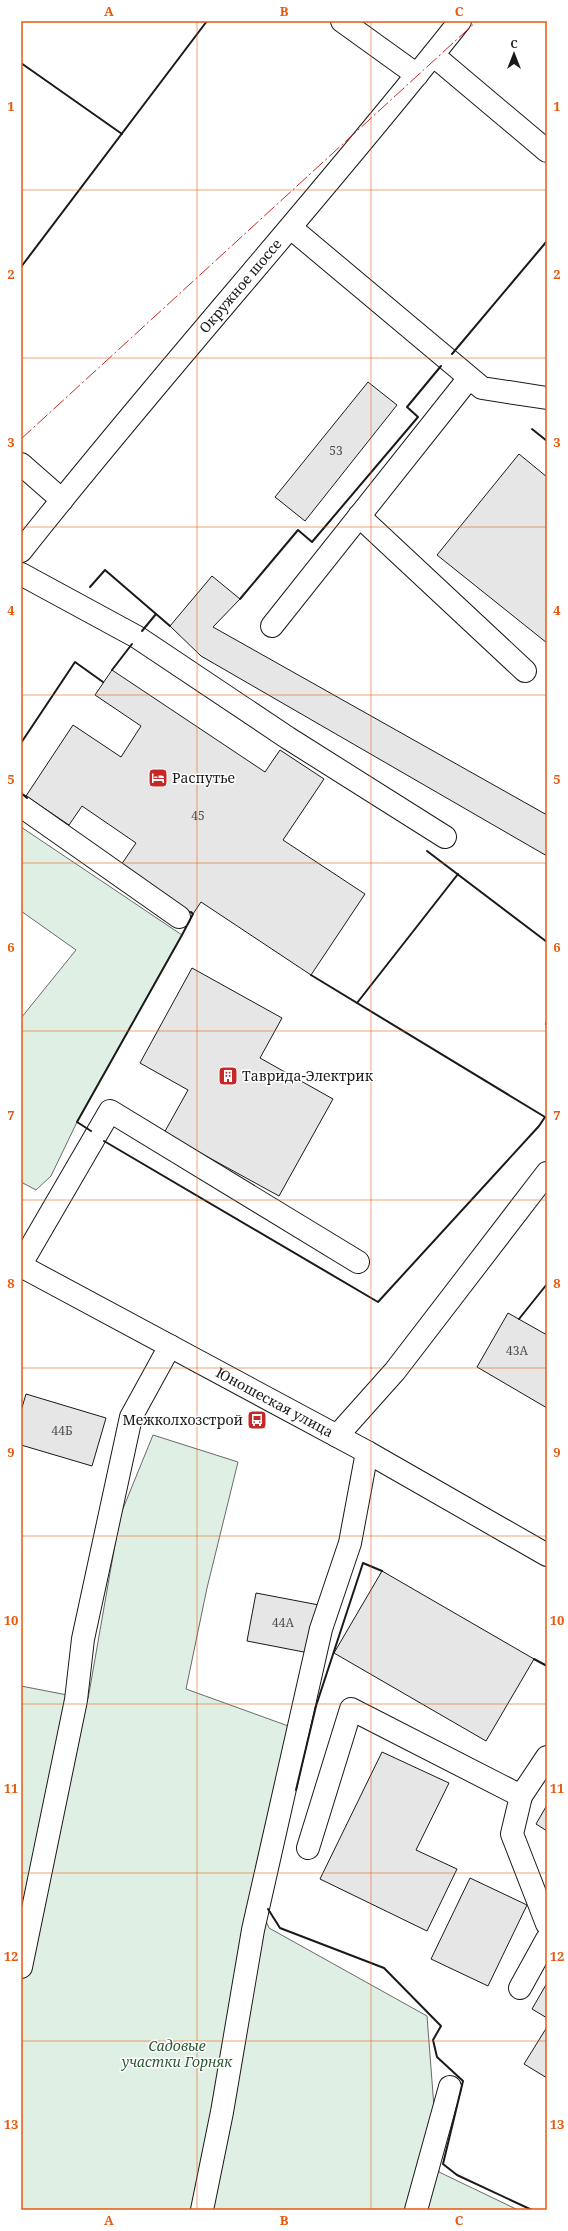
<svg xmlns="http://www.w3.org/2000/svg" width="568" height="2231" font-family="'Noto Serif',serif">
  <rect width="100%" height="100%" fill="#fff"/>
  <!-- green -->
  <g fill="#e0efe3" stroke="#6a6a6a">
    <path d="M21 827 182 935 77 1122 51 1176 36 1190 21 1182V1018L76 950 21 911Z"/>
    <path d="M153 1435 238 1462 207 1588 186 1689 291 1727 263 1914 269 1928 427 2016 439 2172 518 2210H21V1686L88 1699 120 1516Z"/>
  </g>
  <!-- building -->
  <g fill="#e6e6e6" stroke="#1a1a1a">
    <path d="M368 382 397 405 305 521 275 497Z"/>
    <path d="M519 454 547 477V643L437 555Z"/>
    <path d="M212 576 240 599 213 627 547 815V856L201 656 170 626Z"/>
    <path d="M112 670 265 772 280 750 324 779 283 840 365 894 311 975 201 902 193 914 121 865 136 843 82 806 69 825 26 796 73 725 121 757 141 726 95 695Z"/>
    <path d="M192 968 282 1018 260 1058 333 1099 279 1196 164 1133 188 1090 140 1063Z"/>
    <path d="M508 1313 547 1335V1408L477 1367Z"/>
    <path d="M26 1394 106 1418 92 1466 21 1445V1411Z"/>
    <path d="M382 1571 534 1659 486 1741 334 1653Z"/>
    <path d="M256 1593 319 1605 309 1653 247 1641Z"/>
    <path d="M382 1752 449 1783 416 1850 457 1869 427 1931 320 1879Z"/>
    <path d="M547 1805V1831L536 1824Z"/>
    <path d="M470 1878 527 1905 488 1986 431 1959Z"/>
    <path d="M547 1983V2018L532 2009Z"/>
    <path d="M547 2027V2078L524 2064Z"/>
  </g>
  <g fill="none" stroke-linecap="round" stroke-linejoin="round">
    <!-- minor casing -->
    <g stroke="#1a1a1a" stroke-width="24">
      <g id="minor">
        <path d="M342 21 417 75"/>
        <path d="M433 55 547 151"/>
        <path d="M291 228 482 388 547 398"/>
        <path d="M21 464 62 500"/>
        <path d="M359 516 525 671"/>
        <path d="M21 574 137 637 288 738 445 837"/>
        <path d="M272 626 469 378"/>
        <path d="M21 806 179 917"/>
        <path d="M21 1264 110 1111 358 1262"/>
        <path id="s1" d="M21 1266 367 1452 547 1555"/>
        <path d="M337 1436 395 1371 547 1173"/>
        <path d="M521 1796 512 1834 547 1924"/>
        <path d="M308 1848 351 1709 521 1796 547 1757"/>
        <path d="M21 1967 76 1700 83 1639 131 1417 170 1346"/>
        <path d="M520 1988 547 1939"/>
        <path d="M202 2210 222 2112 253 1930 321 1629 350 1543 367 1452"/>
        <path d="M416 2210 450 2087"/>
      </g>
    </g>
    <!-- major casing -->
    <g stroke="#1a1a1a" stroke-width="24">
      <g id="major">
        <path id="s2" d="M21 551C163 371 318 201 460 21"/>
      </g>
    </g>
    <!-- minor -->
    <use href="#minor" stroke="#fff" stroke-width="22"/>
    <!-- major -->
    <use href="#major" stroke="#fff" stroke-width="22"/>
    <!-- wall -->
    <g stroke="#1a1a1a" stroke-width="2">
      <path d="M21 63 122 134"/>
      <path d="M21 267 207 21"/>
      <path d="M452 354 547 241"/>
      <path d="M532 429 547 441"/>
      <path d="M90 587 105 570 170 626"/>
      <path d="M240 599 298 530 312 542 418 417 407 407 441 366"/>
      <path d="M142 631 156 614"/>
      <path d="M112 670 132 644"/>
      <path d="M21 743 75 662 103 682"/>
      <path d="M21 793 27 798"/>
      <path d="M427 851 547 942"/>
      <path d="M357 1003 458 874"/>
      <path d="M546 1024 547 1022"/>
      <path d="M91 1131 77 1122 182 935 193 914 191 912"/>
      <path d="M104 1141 378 1302 539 1126 545 1117 311 975"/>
      <path d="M519 1319 547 1284"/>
      <path d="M534 1659 547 1666"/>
      <path d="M296 1790 316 1706 363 1563 382 1571"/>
      <path d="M268 1909 280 1928 384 1968 441 2026 433 2040 437 2057 463 2081 443 2164 457 2175 532 2210"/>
    </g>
    <!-- power -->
    <path stroke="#c62828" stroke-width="1" stroke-dasharray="14 3 2 3" stroke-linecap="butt" d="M21 439 477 21"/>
  </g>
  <!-- grid -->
  <path fill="none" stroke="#e8590c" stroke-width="1" stroke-opacity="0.55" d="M197 21V2210M371 21V2210M21 190H547M21 358H547M21 527H547M21 695H547M21 863H547M21 1031H547M21 1200H547M21 1368H547M21 1536H547M21 1704H547M21 1873H547M21 2041H547"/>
  <!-- icons -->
  <defs>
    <g id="hotel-square" transform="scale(1)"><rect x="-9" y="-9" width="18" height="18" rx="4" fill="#c62828" stroke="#fff"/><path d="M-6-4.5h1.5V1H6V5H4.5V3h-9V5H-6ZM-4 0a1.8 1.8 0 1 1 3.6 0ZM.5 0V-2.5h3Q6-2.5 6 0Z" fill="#fff"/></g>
    <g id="building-square" transform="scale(1)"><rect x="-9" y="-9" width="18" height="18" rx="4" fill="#c62828" stroke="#fff"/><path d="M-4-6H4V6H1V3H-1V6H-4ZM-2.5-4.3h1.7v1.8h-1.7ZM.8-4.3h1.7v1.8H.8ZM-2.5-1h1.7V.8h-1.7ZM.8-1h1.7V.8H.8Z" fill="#fff"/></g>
    <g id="bus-square" transform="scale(1)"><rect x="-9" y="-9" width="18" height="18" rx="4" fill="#c62828" stroke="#fff"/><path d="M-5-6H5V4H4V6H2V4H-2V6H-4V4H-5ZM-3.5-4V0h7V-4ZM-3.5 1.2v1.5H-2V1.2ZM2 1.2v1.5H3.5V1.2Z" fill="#fff"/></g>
  </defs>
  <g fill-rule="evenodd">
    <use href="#hotel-square" x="158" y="778"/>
    <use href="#building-square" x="228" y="1076"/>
    <use href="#bus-square" x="257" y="1420"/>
  </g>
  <g text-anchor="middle" stroke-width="3" stroke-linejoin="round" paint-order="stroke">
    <!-- number labels -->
    <g font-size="12" fill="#4d4d4d">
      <text x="336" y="455">53</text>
      <text x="198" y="820">45</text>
      <text x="517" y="1355">43А</text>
      <text x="62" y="1435">44Б</text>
      <text x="283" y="1627">44А</text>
    </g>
    <!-- street labels -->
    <g font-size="14" fill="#1a1a1a" stroke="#fff">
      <text dy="5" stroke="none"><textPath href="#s2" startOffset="344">Окружное шоссе</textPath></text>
      <text dy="5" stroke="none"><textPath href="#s1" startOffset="288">Юношеская улица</textPath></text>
    </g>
    <!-- poi labels -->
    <g font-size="14" fill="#1a1a1a" stroke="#fff" text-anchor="start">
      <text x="172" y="783">Распутье</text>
      <text x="242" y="1081">Таврида-Электрик</text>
      <text x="243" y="1425" text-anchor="end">Межколхозстрой</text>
    </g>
    <!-- park labels -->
    <g font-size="14" font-style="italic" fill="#2b5a34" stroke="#fff">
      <text x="177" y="2051">Садовые<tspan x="177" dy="16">участки Горняк</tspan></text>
    </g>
  </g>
  <!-- border -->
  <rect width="568" height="2231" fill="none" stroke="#ffffff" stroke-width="44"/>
  <!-- north arrow -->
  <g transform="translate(514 54)" stroke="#ffffff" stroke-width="3" paint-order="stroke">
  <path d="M0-3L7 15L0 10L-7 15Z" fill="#1a1a1a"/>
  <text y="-6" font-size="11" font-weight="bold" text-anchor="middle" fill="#1a1a1a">С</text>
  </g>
  <rect x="22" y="22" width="524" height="2187" fill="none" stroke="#e8590c" stroke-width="1.5"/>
  <g font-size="13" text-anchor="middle" font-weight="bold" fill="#e8590c">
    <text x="109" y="16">A</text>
    <text x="284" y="16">B</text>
    <text x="459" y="16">C</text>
    <text x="11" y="111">1</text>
    <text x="557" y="111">1</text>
    <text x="11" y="279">2</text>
    <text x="557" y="279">2</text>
    <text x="11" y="447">3</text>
    <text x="557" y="447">3</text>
    <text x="11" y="615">4</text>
    <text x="557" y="615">4</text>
    <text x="11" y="784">5</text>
    <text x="557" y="784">5</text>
    <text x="11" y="952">6</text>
    <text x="557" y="952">6</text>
    <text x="11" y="1120">7</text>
    <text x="557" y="1120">7</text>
    <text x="11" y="1288">8</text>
    <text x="557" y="1288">8</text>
    <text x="11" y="1457">9</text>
    <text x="557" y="1457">9</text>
    <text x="11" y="1625">10</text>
    <text x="557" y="1625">10</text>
    <text x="11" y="1793">11</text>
    <text x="557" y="1793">11</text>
    <text x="11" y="1961">12</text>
    <text x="557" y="1961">12</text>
    <text x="11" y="2129">13</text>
    <text x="557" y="2129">13</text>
    <text x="109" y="2225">A</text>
    <text x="284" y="2225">B</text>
    <text x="459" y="2225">C</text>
  </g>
</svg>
